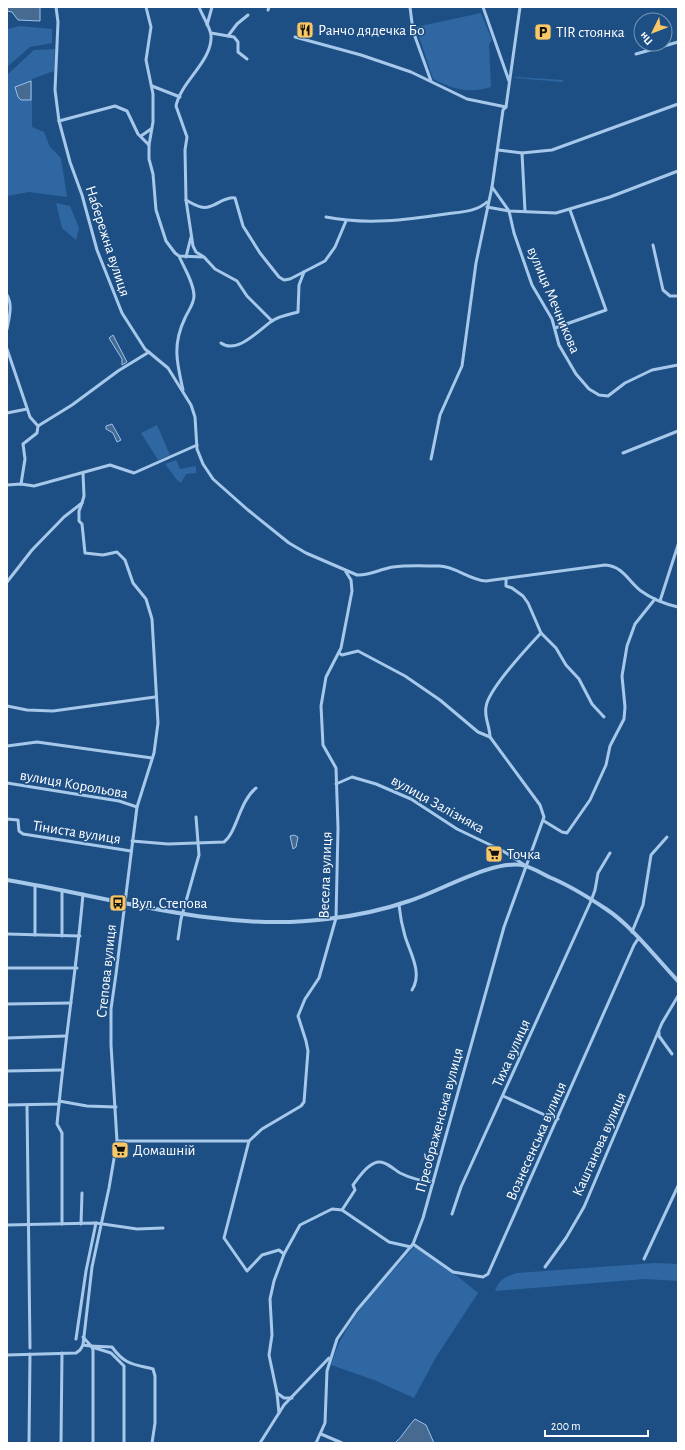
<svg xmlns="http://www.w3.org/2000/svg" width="685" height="1450" font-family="'Alegreya Sans',sans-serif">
  <rect width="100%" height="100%" fill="#1e4f84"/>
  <!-- green -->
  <g fill="#2e67a1">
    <path d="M481 13 492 40 489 44 491 87C467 94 454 89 433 79L416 27Z"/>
    <path d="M20 26 52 29V43L30 47 7 67V29Z"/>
    <path d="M55 49 54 71 32 79V127L44 132 50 147 61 158 67 197 29 192 7 196V75L34 50Z"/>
    <path d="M515 77 563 80V82L515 78Z"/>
    <path d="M56 203 70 206 79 228 76 240 62 228Z"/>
    <path d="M157 425 170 455 158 460 141 433Z"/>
    <path d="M176 460 180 469 196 466V473L186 474 181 483 177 480 165 464Z"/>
    <path d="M415 1246 461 1279 478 1293 436 1357 414 1398 374 1380 331 1365C345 1317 384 1282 415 1246Z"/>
    <path d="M655 1263 678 1264V1281L645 1279 495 1291C499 1279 505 1277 517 1273Z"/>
  </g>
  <!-- water -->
  <g fill="#466a90" stroke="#99c3ec">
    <path d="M7 7H40V21L18 20 12 12 7 11Z"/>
    <path d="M31 81V100H21L18 97 15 87Z"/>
    <path d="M113 335 127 362 122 365V359L109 338Z"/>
    <path d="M112 424 121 440 117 442 113 433 106 429V426Z"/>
    <path d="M294 835 298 837 296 847 293 849 290 836Z"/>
    <path d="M415 1419 426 1425 434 1443H395C403 1436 408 1426 415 1419Z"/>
  </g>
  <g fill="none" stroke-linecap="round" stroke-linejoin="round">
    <!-- minor -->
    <g stroke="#a6c8ea" stroke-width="3">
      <path d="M56 7 58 22 55 90 59 121 70 162 82 195 97 250 122 313 145 349 168 368 191 405 195 417 197 449 203 464 213 479 248 510 289 543 306 553 357 575C369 576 380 569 393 567 407 565 424 566 439 566 455 566 469 580 486 581L605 565C623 566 628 581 641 591 652 599 665 604 678 607"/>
      <path d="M146 7 151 27 146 60 153 94V122L149 145V159L153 174 156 210 166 241 175 253 179 256 203 257"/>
      <path d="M199 7C202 15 210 27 211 35 213 61 181 81 176 106L187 137 185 150 186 200 193 246 196 252 204 257 215 269 237 281 247 296 272 321"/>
      <path d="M410 7 413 31 431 81"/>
      <path d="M483 7 509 81"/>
      <path d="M268 10 269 7"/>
      <path d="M207 25 212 7"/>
      <path d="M211 33 234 37 238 42V52L247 59"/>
      <path d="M228 36 237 24 248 15"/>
      <path d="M295 37 361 55 411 72 467 99 506 107"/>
      <path d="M636 54 678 42"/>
      <path d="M152 86 180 97"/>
      <path d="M59 121 115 106 127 111 138 134 149 145"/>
      <path d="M141 136 151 129"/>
      <path d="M498 150 522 153 552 150 678 104"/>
      <path d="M522 153 525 211"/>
      <path d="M492 187 509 211 514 233 532 285 552 319 559 345 576 374 589 389 599 395 608 396 625 383 652 370 678 365"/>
      <path d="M186 200C191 203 196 206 201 207 213 210 223 196 235 198L243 226 260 253 279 277 284 280 290 279 325 261 335 247 346 221"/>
      <path d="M487 207 509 211 556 213 610 197 678 171"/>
      <path d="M326 217C366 225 406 220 446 214 460 212 476 212 487 202"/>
      <path d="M653 245 663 290 670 296H678"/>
      <path d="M179 256C184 268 194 283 194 296 194 304 188 311 185 318 172 345 177 363 183 390"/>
      <path d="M186 257 191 237"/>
      <path d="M7 295C13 305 9 318 7 329"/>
      <path d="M555 328 606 310 570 210"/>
      <path d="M221 343C237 355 260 329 272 321 279 316 290 314 298 312L299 285 304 272"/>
      <path d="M7 349 30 417 38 426 37 433 23 444 25 459 21 484"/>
      <path d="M7 413 27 409"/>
      <path d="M38 426 72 405 118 371 149 352"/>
      <path d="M623 453 678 431"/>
      <path d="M431 459 440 415 462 366 476 263 492 187 503 110 506 107 520 7"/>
      <path d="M7 485 21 484 34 486 110 465 134 473 197 445"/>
      <path d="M82 503 79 511V521L82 524 85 553 103 555 117 552 125 560 133 583 146 599 152 619 158 723 154 753 137 807 116 974 111 1009V1045L117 1141 109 1188 92 1267 83 1345"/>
      <path d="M506 579V586L512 588 523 596 528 603 541 633 556 648 566 665 579 679 592 704 604 717"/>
      <path d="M7 582 32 550 64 517 82 503 84 496 83 473"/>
      <path d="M660 601 678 545"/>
      <path d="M7 706 27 710 53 711 155 697"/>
      <path d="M490 737C490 727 484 717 486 707 488 689 528 647 541 633"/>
      <path d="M7 746 37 742 152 758"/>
      <path d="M7 783 119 801 137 807"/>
      <path d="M336 784 352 777 376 784 411 799 457 829 503 851 526 866"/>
      <path d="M7 819 18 820 19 831 23 834 131 851"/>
      <path d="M544 821 562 832 567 833 590 800 606 765 610 746 624 719 625 707 622 676 627 646 635 624 655 599"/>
      <path d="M132 841 168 844 224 842C237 832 239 802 256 788"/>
      <path d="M62 890V936"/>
      <path d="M399 905C400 915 402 926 405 936 410 953 423 973 412 990"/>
      <path d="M632 932 643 905 651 855 667 837"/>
      <path d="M7 934 80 936"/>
      <path d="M35 935V885"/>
      <path d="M178 939 181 919 199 855 196 817"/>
      <path d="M7 968H77"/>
      <path d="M7 1004 71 1003"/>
      <path d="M659 1032V1036L672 1054"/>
      <path d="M7 1038 66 1036"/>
      <path d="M7 1071 62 1070"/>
      <path d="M503 1096 547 1116 558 1119"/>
      <path d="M59 1101 87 1106 116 1107"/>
      <path d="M59 1104 57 1124 62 1133V1224"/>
      <path d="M7 1105 59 1104C66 1033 77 964 83 894"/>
      <path d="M27 1105 30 1348"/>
      <path d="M117 1141H249"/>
      <path d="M342 1210 355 1190 353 1185C359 1177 372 1157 384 1163 390 1165 395 1170 400 1173 410 1178 422 1181 433 1182"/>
      <path d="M452 1214 461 1187 591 901 595 890 598 873 610 853"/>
      <path d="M81 1224 82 1193"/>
      <path d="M7 1225 96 1223 137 1229 163 1228"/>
      <path d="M413 1244 453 1272 483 1277 488 1274 634 945 638 939"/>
      <path d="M284 1254 300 1225 332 1209 342 1210 389 1242 411 1247"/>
      <path d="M644 1259 678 1186"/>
      <path d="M545 1267 566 1238 584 1207 662 1023 678 996"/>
      <path d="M83 1337 92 1347 93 1350V1443"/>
      <path d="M76 1339 86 1271 96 1223"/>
      <path d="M92 1347 111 1353 124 1366V1443"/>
      <path d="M7 1355 76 1353 80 1350 83 1345C93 1347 102 1346 112 1347 125 1365 133 1364 153 1369L155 1376V1423L152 1443"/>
      <path d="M277 1393 279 1413"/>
      <path d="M292 1398H284L277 1393 269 1355 272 1335 270 1299 274 1281 284 1254 279 1250 262 1255 247 1271 224 1238 249 1141 262 1129 301 1106 304 1102 308 1051 306 1041 298 1016 305 999 319 978 336 918 338 828 336 768 323 745 321 706 326 677 341 648 352 591 351 580 346 572"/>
      <path d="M321 1434 342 1443"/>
      <path d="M29 1443 30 1354"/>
      <path d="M61 1443 62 1353"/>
      <path d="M260 1443 284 1405 329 1358"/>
      <path d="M316 1443 325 1423 327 1371 337 1339 357 1310 413 1244 423 1218 504 927 544 817 540 805 490 737 478 732 440 700 405 676 358 651 342 655 339 653"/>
    </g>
    <!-- tertiary -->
    <path stroke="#a6c8ea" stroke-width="4" d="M7 880C111 897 221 933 327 919 354 916 383 910 409 901 439 892 496 857 526 866 534 869 542 873 549 877 569 885 588 897 606 909 632 926 656 958 678 981"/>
  </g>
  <!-- icons -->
  <defs>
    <g id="restaurant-square" transform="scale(0.9)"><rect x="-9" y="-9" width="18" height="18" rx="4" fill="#f9c765" stroke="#1e4f84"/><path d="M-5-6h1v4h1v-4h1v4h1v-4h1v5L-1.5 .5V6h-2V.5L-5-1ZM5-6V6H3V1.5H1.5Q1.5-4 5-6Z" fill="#111"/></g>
    <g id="parking-square" transform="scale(0.9)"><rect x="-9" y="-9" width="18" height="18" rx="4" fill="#f9c765" stroke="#1e4f84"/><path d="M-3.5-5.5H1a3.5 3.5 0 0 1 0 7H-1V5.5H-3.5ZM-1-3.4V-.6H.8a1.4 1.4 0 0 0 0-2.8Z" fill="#111"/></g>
    <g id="supermarket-square" transform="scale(0.9)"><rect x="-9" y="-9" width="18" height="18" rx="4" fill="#f9c765" stroke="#1e4f84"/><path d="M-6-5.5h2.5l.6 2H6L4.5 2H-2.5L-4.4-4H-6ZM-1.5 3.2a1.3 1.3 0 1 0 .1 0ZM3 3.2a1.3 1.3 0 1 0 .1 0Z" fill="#111"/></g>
    <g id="bus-square" transform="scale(0.9)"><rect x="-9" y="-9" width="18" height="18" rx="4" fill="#f9c765" stroke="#1e4f84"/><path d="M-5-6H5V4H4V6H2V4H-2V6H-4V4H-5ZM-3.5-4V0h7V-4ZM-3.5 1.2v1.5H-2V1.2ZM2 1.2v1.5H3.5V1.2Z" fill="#111"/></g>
  </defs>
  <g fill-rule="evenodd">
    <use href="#restaurant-square" x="305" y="30"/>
    <use href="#parking-square" x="543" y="32"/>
    <use href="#supermarket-square" x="494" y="854"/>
    <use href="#bus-square" x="118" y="903"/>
    <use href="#supermarket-square" x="120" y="1150"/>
  </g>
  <g text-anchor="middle" stroke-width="3" stroke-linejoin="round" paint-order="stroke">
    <!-- poi labels -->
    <g font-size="15" fill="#fff" stroke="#1e4f84" text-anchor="start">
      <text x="318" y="35">Ранчо дядечка Бо</text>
      <text x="556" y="37">TIR стоянка</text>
      <text x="507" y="859">Точка</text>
      <text x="131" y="908">Вул. Степова</text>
      <text x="133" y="1155">Домашній</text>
    </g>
    <!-- street labels -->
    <g font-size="15" fill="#fff" stroke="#1e4f84">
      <text transform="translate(108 241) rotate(72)" y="5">Набережна вулиця</text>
      <text transform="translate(554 300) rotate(67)" y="5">вулиця Мечникова</text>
      <text transform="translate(74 784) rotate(10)" y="5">вулиця Корольова</text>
      <text transform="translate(438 804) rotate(29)" y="5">вулиця Залізняка</text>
      <text transform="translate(77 832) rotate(9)" y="5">Тіниста вулиця</text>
      <text transform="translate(325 875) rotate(-88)" y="5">Весела вулиця</text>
      <text transform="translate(106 971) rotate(-84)" y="5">Степова вулиця</text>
      <text transform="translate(511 1053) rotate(-66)" y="5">Тиха вулиця</text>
      <text transform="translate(439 1120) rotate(-75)" y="5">Преображенська вулиця</text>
      <text transform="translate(536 1141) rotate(-66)" y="5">Вознесенська вулиця</text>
      <text transform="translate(599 1144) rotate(-66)" y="5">Каштанова вулиця</text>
    </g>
  </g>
  <!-- border -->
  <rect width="685" height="1450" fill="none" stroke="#ffffff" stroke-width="16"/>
  <!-- north arrow -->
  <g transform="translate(653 32) rotate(227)"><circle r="19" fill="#1e4f84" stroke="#7895b5"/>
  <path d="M0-3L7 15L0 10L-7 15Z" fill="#f9c765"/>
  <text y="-6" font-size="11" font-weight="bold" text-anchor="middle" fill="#ffffff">Пн</text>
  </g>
  <!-- scale -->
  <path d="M545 1430v6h103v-6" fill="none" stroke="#ffffff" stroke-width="2"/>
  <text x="551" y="1430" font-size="12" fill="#ffffff" stroke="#1e4f84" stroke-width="3" paint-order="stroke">200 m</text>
</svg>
